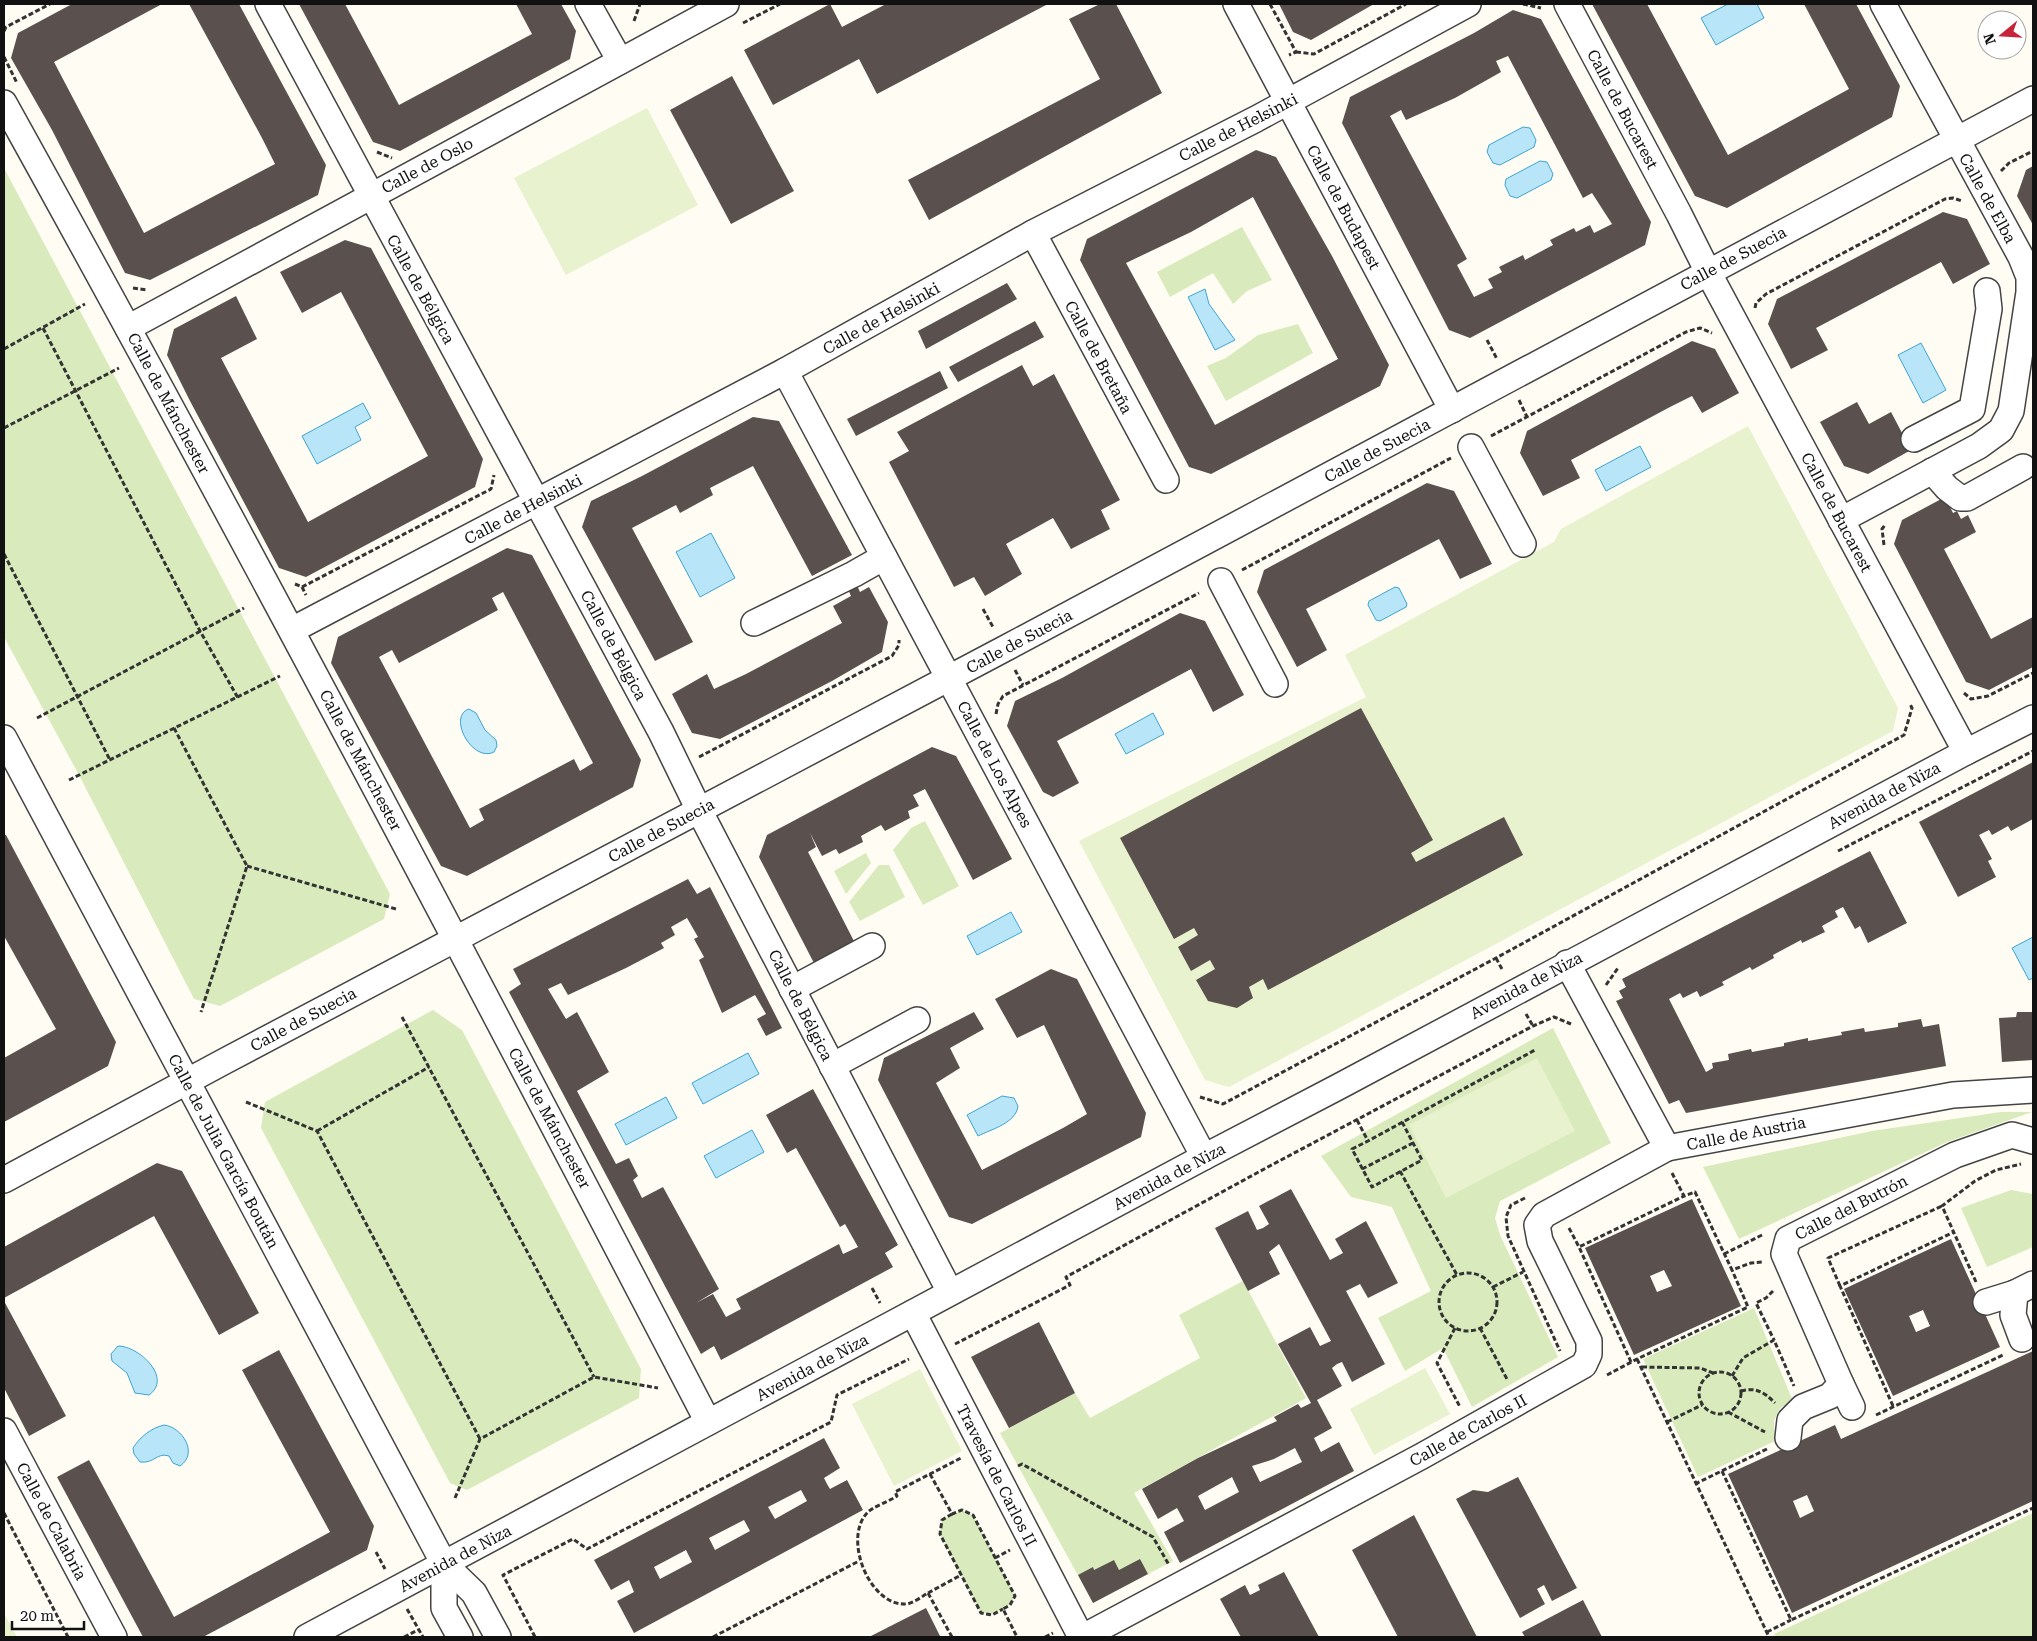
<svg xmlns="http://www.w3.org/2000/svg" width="2037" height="1641" font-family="'Roboto Serif',serif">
  <rect width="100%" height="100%" fill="#fffcf4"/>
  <!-- green -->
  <g fill="#d9ebbc">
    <path d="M4 168 390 894 384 919 220 1006 194 999 79 775 4 637Z"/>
    <path d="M1242 227 1272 280 1247 291 1233 304 1213 273 1170 297 1157 272Z"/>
    <path d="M1298 324 1313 353 1226 401 1207 366 1226 358 1258 335Z"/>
    <path d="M925 821 959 886 923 905 893 850 911 828Z"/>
    <path d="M866 853 871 863 846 894 834 871Z"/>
    <path d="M879 865H889L905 897 860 921 849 902Z"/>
    <path d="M433 1010 462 1030 641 1369 639 1398 467 1490 450 1483 261 1128 265 1102Z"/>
    <path d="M1553 1028 1611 1143 1500 1201 1495 1218 1500 1235 1558 1357 1472 1407 1443 1348 1405 1371 1378 1318 1431 1291 1392 1207 1351 1197 1321 1156Z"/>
    <path d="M2001 1112H2032L1947 1142 1739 1239 1703 1167 1872 1131Z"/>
    <path d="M2011 1190 2033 1194V1247L1987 1267 1961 1208Z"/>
    <path d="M1243 1281 1306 1398 1134 1493 1173 1561 1093 1603 1000 1433 1075 1393 1090 1418 1200 1358 1179 1315Z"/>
    <path d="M1754 1308 1793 1401 1780 1408 1774 1421 1775 1441 1698 1477 1643 1359Z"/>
    <path d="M962 1510 973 1515 1015 1596C1008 1609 997 1615 981 1613L940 1534 942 1520Z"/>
    <path d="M2033 1513V1637H1776L1774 1634Z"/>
  </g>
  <!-- pitch -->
  <g fill="#e9f2ce">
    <path d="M647 108 698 205 566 275 514 178Z"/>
    <path d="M1748 426 1898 708 1893 731 1229 1087 1205 1080 1079 841 1366 697 1345 655 1554 542 1561 529Z"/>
    <path d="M1537 1058 1575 1131 1446 1198 1409 1125Z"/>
    <path d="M1425 1368 1450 1414 1374 1455 1350 1409Z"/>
    <path d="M920 1369 962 1451 894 1486 852 1404Z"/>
    <path d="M5 1615 17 1637H4V1616Z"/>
  </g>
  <!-- water -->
  <g fill="#b8e6f8" stroke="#3da4d0">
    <path d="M1728 4H1757L1764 18 1716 45 1701 18Z"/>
    <path d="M1523 127 1530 128 1536 140 1534 147 1500 165 1493 163 1487 152 1489 145Z"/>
    <path d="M1540 161 1547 162 1553 174 1551 180 1517 198 1510 196 1505 185 1506 179Z"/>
    <path d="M1205 289 1209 304 1235 340 1215 350 1188 297Z"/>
    <path d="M1921 343 1946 390 1923 403 1898 355Z"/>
    <path d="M363 403 371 418 355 427 361 440 317 464 302 436Z"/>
    <path d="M1640 446 1651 467 1606 491 1595 470Z"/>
    <path d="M711 533 735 578 700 597 676 552Z"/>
    <path d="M1395 587 1399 588 1407 604 1406 607 1380 621 1376 620 1368 605 1369 601Z"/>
    <path d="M469 709 476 713 485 730 496 740 497 746 494 752C472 763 447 716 469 709Z"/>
    <path d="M1153 713 1164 734 1126 754 1115 734Z"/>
    <path d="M1011 912 1022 932 977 955 967 936Z"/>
    <path d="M2033 937V978L2029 980 2012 948Z"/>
    <path d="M748 1053 759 1074 703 1104 692 1083Z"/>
    <path d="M1002 1096 1014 1098 1018 1106C1016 1123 992 1129 978 1136L967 1115Z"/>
    <path d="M666 1097 677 1118 626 1145 615 1124Z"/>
    <path d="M752 1130 764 1152 716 1178 704 1156Z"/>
    <path d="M118 1346C139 1346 173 1378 149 1395L135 1393 127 1373 112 1361 111 1354Z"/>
    <path d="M164 1425C182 1427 199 1453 180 1466L173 1463 169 1456C157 1452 154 1464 140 1462L134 1454 133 1448C140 1437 151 1428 164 1425Z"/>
  </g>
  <!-- building -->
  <g fill="#5a504d" fill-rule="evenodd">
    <path d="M72 4H162L54 62 144 233 275 164 262 138 189 4H239L326 165 318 195 150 280 125 273 52 130 11 58 18 33Z"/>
    <path d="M299 4H345L399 105 532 34 516 4H561L576 31 570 59 400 151 373 142Z"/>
    <path d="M830 4 842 27 886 4H1048L877 94 859 59 773 105 744 50Z"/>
    <path d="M1100 4H1116L1162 93 929 220 908 180 1100 79 1069 19Z"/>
    <path d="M1279 4H1374L1311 40 1293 32Z"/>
    <path d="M1592 4H1647L1728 155 1849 89 1804 4H1856L1900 86 1892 117 1727 208 1695 196Z"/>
    <path d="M1513 10 1541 19 1651 222 1645 245 1470 338 1449 330 1342 123 1350 97 1474 33ZM1508 56 1583 198 1592 193 1612 224 1594 233 1590 225 1576 232 1574 228 1550 240 1553 245 1525 260 1523 255 1499 267 1502 272 1488 279 1493 288 1474 297 1457 265 1467 259 1390 116 1401 110 1406 120 1455 98 1501 72 1496 61Z"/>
    <path d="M732 76 794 191 731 224 670 110Z"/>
    <path d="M1256 150 1276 157 1332 256 1389 365 1380 386 1211 474 1189 467 1080 260 1087 239ZM1253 197 1338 359 1215 425 1126 263 1191 232Z"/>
    <path d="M2033 166V225L2017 196 2026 170Z"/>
    <path d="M1943 212 1967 219 1990 264 1953 284 1941 262 1816 328 1828 350 1791 369 1768 324 1777 299Z"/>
    <path d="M345 240 371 248 483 459 475 487 306 577 279 568 190 401 167 355 174 329 236 296 257 339 221 358 308 522 428 456 341 292 302 313 280 272Z"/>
    <path d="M1007 283 1017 299 926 349 918 331Z"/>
    <path d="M1035 321 1044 337 958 382 949 367Z"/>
    <path d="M1692 341 1715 349 1739 393 1702 413 1692 396 1670 407 1571 460 1580 478 1543 496 1520 453 1527 431Z"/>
    <path d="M1022 365 1033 386 1054 374 1120 500 1101 510 1110 529 1071 549 1053 518 1006 544 1022 574 985 596 974 577 954 587 889 462 909 451 897 432Z"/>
    <path d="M940 371 948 388 856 436 847 419Z"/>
    <path d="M1857 402 1869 424 1891 412 1911 450 1868 474 1844 466 1820 422Z"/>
    <path d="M753 417 779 421 852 555 812 576 753 466 710 488 713 495 680 513 676 505 632 528 693 642 655 661 582 527 591 501 642 476Z"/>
    <path d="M1427 483 1454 491 1492 564 1460 579 1439 539 1306 609 1327 650 1297 667 1257 592 1264 570Z"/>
    <path d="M1945 497 1953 513 1957 511 1961 519 1968 515 1976 532 1944 549 1991 639 2033 617V667L1989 690 1966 682 1894 544 1902 520Z"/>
    <path d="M507 548 532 555 641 760 633 787 467 876 441 866 331 663 338 637ZM503 592 593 763 580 771 574 759 479 809 484 820 470 828 379 657 392 650 399 663 498 610 492 598Z"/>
    <path d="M856 583 860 592 869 587 888 622 882 652 832 681 720 739 692 733 672 694 707 674 714 689 746 674 842 623 833 606 851 596 847 587Z"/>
    <path d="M1180 613 1205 621 1244 695 1213 712 1191 669 1057 741 1079 783 1053 797 1043 792 1007 726 1015 701 1062 678Z"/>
    <path d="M1361 708 1433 840 1411 853 1416 862 1504 817 1523 855 1268 990 1263 979 1249 987 1253 998 1237 1008 1208 1001 1196 980 1215 969 1210 960 1191 971 1178 947 1198 935 1194 928 1174 939 1120 838Z"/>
    <path d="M932 747 956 756 1012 859 973 880 925 789 913 795 919 806 908 811 910 818 885 831 881 825 861 836 863 842 839 854 836 849 822 856 810 833 816 847 808 852 855 943 815 965 759 857 767 835Z"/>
    <path d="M2033 762V819L2011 831 2008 826 1992 835 1989 830 1979 835 1992 859 1988 861 1996 877 1958 897 1919 822Z"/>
    <path d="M4 835H6L116 1042 108 1066 4 1122V1058L56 1029 4 936Z"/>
    <path d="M1870 851 1907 923 1868 943 1860 926 1855 929 1843 907 1835 911 1838 917 1822 926 1825 932 1802 943 1801 940 1773 955 1774 958 1752 970 1750 967 1722 982 1724 985 1700 997 1697 991 1683 998 1680 993 1669 999 1706 1072 1713 1068 1712 1063 1729 1060 1728 1054 1751 1049 1752 1052 1784 1046V1043L1808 1038V1041L1842 1035 1841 1032 1864 1028 1865 1032 1898 1027V1023L1921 1019 1923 1027 1939 1024 1946 1066 1686 1113 1679 1100 1669 1104 1616 1001 1623 998 1619 991 1626 987 1622 979Z"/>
    <path d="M688 879 697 894 710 887 782 1028 766 1036 757 1019 766 1014 755 995 722 1013 699 960 704 957 694 939 698 937 687 918 671 927 675 935 661 943 664 948 626 968 568 995 561 983 548 989 566 1019 577 1012 609 1072 577 1091 616 1164 629 1158 638 1176 633 1180 642 1198 663 1187 719 1289 696 1303 713 1294 726 1317 741 1309 736 1299 839 1244 843 1254 858 1247 845 1224 840 1227 796 1148 787 1153 766 1115 813 1089 898 1245 885 1253 893 1267 721 1360 714 1346 701 1354 509 992 521 984 513 969Z"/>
    <path d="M1051 969 1077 979 1146 1113 1141 1137 972 1224 949 1217 878 1080 884 1058 974 1012 984 1029 950 1048 960 1068 936 1083 982 1170 1063 1128 1087 1114 1044 1025 1017 1038 995 999Z"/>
    <path d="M2017 1012H2033V1060L2002 1062 1999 1018 2016 1017Z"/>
    <path d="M157 1163 182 1171 259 1313 219 1335 154 1216 4 1298V1247Z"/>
    <path d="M1291 1189 1330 1260 1343 1253 1335 1239 1366 1221 1398 1283 1368 1298 1360 1284 1346 1291 1385 1364 1352 1382 1342 1362 1337 1364 1332 1368 1342 1386 1317 1400 1332 1428 1314 1438 1321 1452 1339 1442 1354 1471 1180 1563 1164 1532 1184 1521 1177 1508 1158 1519 1142 1489 1198 1458 1277 1421 1274 1417 1298 1404 1301 1408 1311 1403 1278 1344 1310 1327 1320 1346 1331 1341 1279 1244 1269 1252 1280 1274 1248 1291 1215 1228 1248 1211 1257 1230 1263 1228 1269 1224 1259 1206ZM1295 1448 1302 1462 1260 1482 1252 1466 1274 1459ZM1232 1477 1239 1492 1205 1510 1198 1496Z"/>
    <path d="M1692 1199 1741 1306 1634 1355 1585 1248ZM1664 1270 1672 1286 1657 1292 1650 1276Z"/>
    <path d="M1951 1239 2000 1347 1893 1396 1844 1289ZM1923 1310 1930 1326 1916 1332 1909 1316Z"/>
    <path d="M4 1301 66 1416 29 1436 4 1388Z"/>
    <path d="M1039 1322 1075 1393 1009 1428 971 1357Z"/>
    <path d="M279 1350 374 1526 367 1550 203 1637H143L57 1477 89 1460 174 1617 330 1532 242 1370Z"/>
    <path d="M2033 1351V1501L1792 1613 1728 1474 1835 1425 1841 1439ZM1807 1495 1814 1511 1800 1518 1793 1501Z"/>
    <path d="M824 1438 840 1468 824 1478 827 1484 830 1489 847 1480 863 1510 634 1633 617 1601 634 1592 629 1580 611 1590 594 1560ZM801 1490 807 1501 775 1519 768 1507ZM744 1520 750 1531 715 1550 709 1538ZM686 1550 692 1562 660 1579 654 1567Z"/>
    <path d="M1518 1477 1577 1588 1552 1601 1544 1585 1537 1589 1545 1604 1520 1618 1456 1499 1473 1490 1488 1492Z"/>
    <path d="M1414 1515 1477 1637H1398L1352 1550Z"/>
    <path d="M1140 1559 1148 1574 1093 1603 1078 1575 1093 1567 1094 1570 1114 1560 1119 1570Z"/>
    <path d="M1284 1572 1319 1637H1241L1220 1599 1245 1585 1250 1595 1260 1590 1258 1585Z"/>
    <path d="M1583 1600 1602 1637H1525L1522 1632Z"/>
    <path d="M926 1608 940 1636 939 1637H869Z"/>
  </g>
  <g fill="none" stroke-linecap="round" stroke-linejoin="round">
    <!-- minor casing -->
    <g stroke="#444" stroke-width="28">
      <g id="minor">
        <path d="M268 4 661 732 699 810 950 1292"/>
        <path d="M588 4 620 61"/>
        <path d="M1236 4 1452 410"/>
        <path d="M1567 4 1679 214 1708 272 1966 752"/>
        <path d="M4 103C246 539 478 980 708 1422"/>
        <path d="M1033 233 1166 480"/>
        <path d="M128 328 726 4"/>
        <path d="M785 371 1204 1157"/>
        <path d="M1914 439 1972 409 1989 309 1987 291"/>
        <path d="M1471 447 1523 544"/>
        <path d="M1932 471 1947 488 1960 498H1967L2023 467"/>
        <path d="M1841 520 1979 446 2001 430 2011 411 2029 292V277L2021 257 1883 4"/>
        <path d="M1221 581 1275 684"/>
        <path d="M754 623 854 574 884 557"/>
        <path d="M292 630 785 371 1033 233 1256 119 1468 4"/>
        <path d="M4 738 444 1564 474 1593 498 1637"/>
        <path d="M1567 963 1667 1148 1953 1095 2033 1090"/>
        <path d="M792 989 872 946"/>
        <path d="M832 1066 917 1020"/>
        <path d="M4 1180 225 1061 1004 649 2033 99"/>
        <path d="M2015 1293 2013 1315 2022 1339"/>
        <path d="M1986 1302 2015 1293 2033 1284"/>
        <path d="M913 1313 1081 1637"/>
        <path d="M1841 1384 1852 1407"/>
        <path d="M4 1431 114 1637"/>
        <path d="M1788 1438 1790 1420 1803 1407 1830 1396 1841 1384 1784 1254 1788 1239 1955 1155 2012 1135 2033 1141"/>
        <path d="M444 1564V1608L460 1637"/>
        <path d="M307 1637 1204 1157 1338 1087 1966 752 2033 718"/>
        <path d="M1083 1637 1422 1456 1584 1365 1589 1354V1341L1540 1241 1537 1225 1544 1215 1667 1148"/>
      </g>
    </g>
    <!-- path -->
    <g stroke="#333" stroke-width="3" stroke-dasharray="5 2.5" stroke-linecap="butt">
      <path d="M1270 4 1296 52 1289 55"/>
      <path d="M1523 4 1541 8"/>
      <path d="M634 21 640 4"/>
      <path d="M743 23 780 4"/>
      <path d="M4 31 6 27 50 4"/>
      <path d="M1296 52 1314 54 1406 4"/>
      <path d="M4 57 17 83"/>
      <path d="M377 152 392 158"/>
      <path d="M2001 171 2009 163 2033 151"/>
      <path d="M133 288 147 290"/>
      <path d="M1755 308 1756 303 1766 294 1945 199 1953 198 1962 201"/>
      <path d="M43 328 200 631 238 698"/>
      <path d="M1487 340 1497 359"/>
      <path d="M4 349 85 304"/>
      <path d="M1519 400 1527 417"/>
      <path d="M4 428 119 368"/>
      <path d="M1491 436 1686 332 1700 328 1712 333"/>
      <path d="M1884 545 1882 529 1885 525"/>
      <path d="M4 554 110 760"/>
      <path d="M1242 570 1451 458"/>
      <path d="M295 584 302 587 306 595"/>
      <path d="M302 587 491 489 494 475"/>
      <path d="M983 609 993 627"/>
      <path d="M1015 670 1023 685"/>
      <path d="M1964 693 1971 699 1988 696 2033 673"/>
      <path d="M996 714 998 704 1003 696 1199 593"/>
      <path d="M37 718 244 608"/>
      <path d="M174 728 247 866 201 1012"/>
      <path d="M699 757 892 656 899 645V640"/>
      <path d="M69 780 280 676"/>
      <path d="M1838 851 2033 751"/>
      <path d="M247 866 396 909"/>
      <path d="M1496 958 1503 971"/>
      <path d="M1606 985 1618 968"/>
      <path d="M1526 1014 1533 1026"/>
      <path d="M402 1017 594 1377"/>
      <path d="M1200 1097 1223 1104 1496 958 1904 735 1912 708 1910 704"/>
      <path d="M246 1102 317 1131 480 1439"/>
      <path d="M1357 1120 1368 1141"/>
      <path d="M1402 1122 1422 1160 1372 1187 1352 1149 1368 1141 1535 1050"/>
      <path d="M317 1131 429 1067"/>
      <path d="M1362 1169 1413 1143"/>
      <path d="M1400 1171 1457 1275"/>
      <path d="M1672 1173 1684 1196 1695 1192 1732 1270 1751 1263 1763 1262"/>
      <path d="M1525 1198 1511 1205 1506 1217 1508 1236 1560 1351"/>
      <path d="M1569 1228 1579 1247"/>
      <path d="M1724 1254 1764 1234"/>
      <circle cx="1468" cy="1302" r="29"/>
      <path d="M1976 1282 1942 1206 1975 1181 1996 1170 2021 1164"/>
      <path d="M1840 1286 1828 1258 1942 1206"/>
      <path d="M1493 1287 1523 1272"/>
      <path d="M872 1288 880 1303"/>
      <path d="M1773 1291 1766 1298 1756 1303 1774 1340"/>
      <path d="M1455 1328 1437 1363 1460 1407"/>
      <path d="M1480 1328 1508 1381"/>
      <path d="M955 1344 1070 1285 1066 1277 1266 1168 1533 1026 1554 1017 1571 1024"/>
      <path d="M1637 1359 1769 1637"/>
      <path d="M1631 1362 1579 1247 1684 1196"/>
      <path d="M1642 1367 1700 1368 1713 1373"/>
      <circle cx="1720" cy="1393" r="21"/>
      <path d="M1607 1375 1637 1359 1748 1307 1732 1270"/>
      <path d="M1732 1376 1743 1358 1774 1340 1794 1386"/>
      <path d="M1741 1391C1756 1387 1764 1392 1775 1403"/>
      <path d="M1893 1406 1840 1286 1954 1232"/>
      <path d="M1728 1412 1765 1432"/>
      <path d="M1876 1415 2003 1355"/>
      <path d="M1667 1422 1702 1405"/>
      <path d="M1018 1466 1022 1464 1153 1537 1169 1565"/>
      <path d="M1722 1471 1791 1620 2033 1508"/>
      <path d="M930 1474 952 1514 962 1510 973 1515 1015 1596 1010 1605 1003 1609 1017 1637"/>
      <path d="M1695 1484 1767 1449"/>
      <path d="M455 1498 480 1439 594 1377 658 1388"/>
      <path d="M4 1513 68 1637"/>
      <path d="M952 1514 942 1520 940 1534 981 1613 992 1615 1003 1609"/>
      <path d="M376 1552 385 1569"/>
      <path d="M995 1558 1010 1550"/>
      <path d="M928 1593 961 1575"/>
      <path d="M407 1609 423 1637"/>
      <path d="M1767 1632 1791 1620"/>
      <path d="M404 1637 418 1630"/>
      <path d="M535 1637 503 1575 573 1539 587 1549 831 1422 837 1395 909 1359"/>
      <path d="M713 1637 859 1561"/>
      <path d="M952 1637 928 1593C921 1597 911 1605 904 1604 869 1604 843 1539 867 1513 872 1507 890 1501 897 1496L895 1492 961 1458"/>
      <path d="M1045 1637 1053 1633"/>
    </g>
    <!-- minor -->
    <use href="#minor" stroke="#fff" stroke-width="25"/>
  </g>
  <g text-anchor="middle" stroke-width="5" stroke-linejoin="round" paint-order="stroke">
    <!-- street labels -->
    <g font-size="16" fill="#111" stroke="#fff">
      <text transform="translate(1623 109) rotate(62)" y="6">Calle de Bucarest</text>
      <text transform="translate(1238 127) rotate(-27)" y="6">Calle de Helsinki</text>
      <text transform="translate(427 165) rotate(-28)" y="6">Calle de Oslo</text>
      <text transform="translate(1988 198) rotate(61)" y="6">Calle de Elba</text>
      <text transform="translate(1344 207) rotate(62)" y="6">Calle de Budapest</text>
      <text transform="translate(1733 258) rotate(-28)" y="6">Calle de Suecia</text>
      <text transform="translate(421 289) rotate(61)" y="6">Calle de Bélgica</text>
      <text transform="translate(881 318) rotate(-29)" y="6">Calle de Helsinki</text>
      <text transform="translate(1099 357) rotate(62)" y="6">Calle de Bretaña</text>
      <text transform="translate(169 403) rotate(62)" y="6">Calle de Mánchester</text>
      <text transform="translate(1377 450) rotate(-28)" y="6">Calle de Suecia</text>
      <text transform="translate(523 509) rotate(-28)" y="6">Calle de Helsinki</text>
      <text transform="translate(1837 512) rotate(62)" y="6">Calle de Bucarest</text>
      <text transform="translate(1019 641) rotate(-28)" y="6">Calle de Suecia</text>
      <text transform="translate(614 645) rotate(62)" y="6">Calle de Bélgica</text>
      <text transform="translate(361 760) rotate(62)" y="6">Calle de Mánchester</text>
      <text transform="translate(995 764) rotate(62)" y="6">Calle de Los Alpes</text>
      <text transform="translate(1884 795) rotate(-28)" y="6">Avenida de Niza</text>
      <text transform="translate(661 830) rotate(-28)" y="6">Calle de Suecia</text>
      <text transform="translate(1526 985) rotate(-28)" y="6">Avenida de Niza</text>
      <text transform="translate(801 1005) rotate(63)" y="6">Calle de Bélgica</text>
      <text transform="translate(303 1019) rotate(-28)" y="6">Calle de Suecia</text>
      <text transform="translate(550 1118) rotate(62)" y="6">Calle de Mánchester</text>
      <text transform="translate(1746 1133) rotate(-11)" y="6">Calle de Austria</text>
      <text transform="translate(224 1151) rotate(62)" y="6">Calle de Julia García Boután</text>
      <text transform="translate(1169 1176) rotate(-28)" y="6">Avenida de Niza</text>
      <text transform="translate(1851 1207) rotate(-27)" y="6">Calle del Butrón</text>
      <text transform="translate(812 1367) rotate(-28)" y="6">Avenida de Niza</text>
      <text transform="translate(1468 1430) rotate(-29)" y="6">Calle de Carlos II</text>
      <text transform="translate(997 1475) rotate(63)" y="6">Travesía de Carlos II</text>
      <text transform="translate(52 1521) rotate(62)" y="6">Calle de Calabria</text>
      <text transform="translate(455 1558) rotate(-28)" y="6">Avenida de Niza</text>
    </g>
  </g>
  <!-- border -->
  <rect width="2037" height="1641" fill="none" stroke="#111111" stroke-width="10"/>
  <!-- north arrow -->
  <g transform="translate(2002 35) rotate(252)"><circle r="24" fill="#ffffff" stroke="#a0a0a0"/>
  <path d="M0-4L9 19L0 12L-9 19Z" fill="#c5243b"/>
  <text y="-8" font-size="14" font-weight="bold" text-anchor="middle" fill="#111111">N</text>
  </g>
  <!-- scale -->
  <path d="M12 1621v8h72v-8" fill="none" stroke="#111111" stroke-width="2.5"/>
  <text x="20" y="1621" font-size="15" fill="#111111" stroke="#ffffff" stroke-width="4" paint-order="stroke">20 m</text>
</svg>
